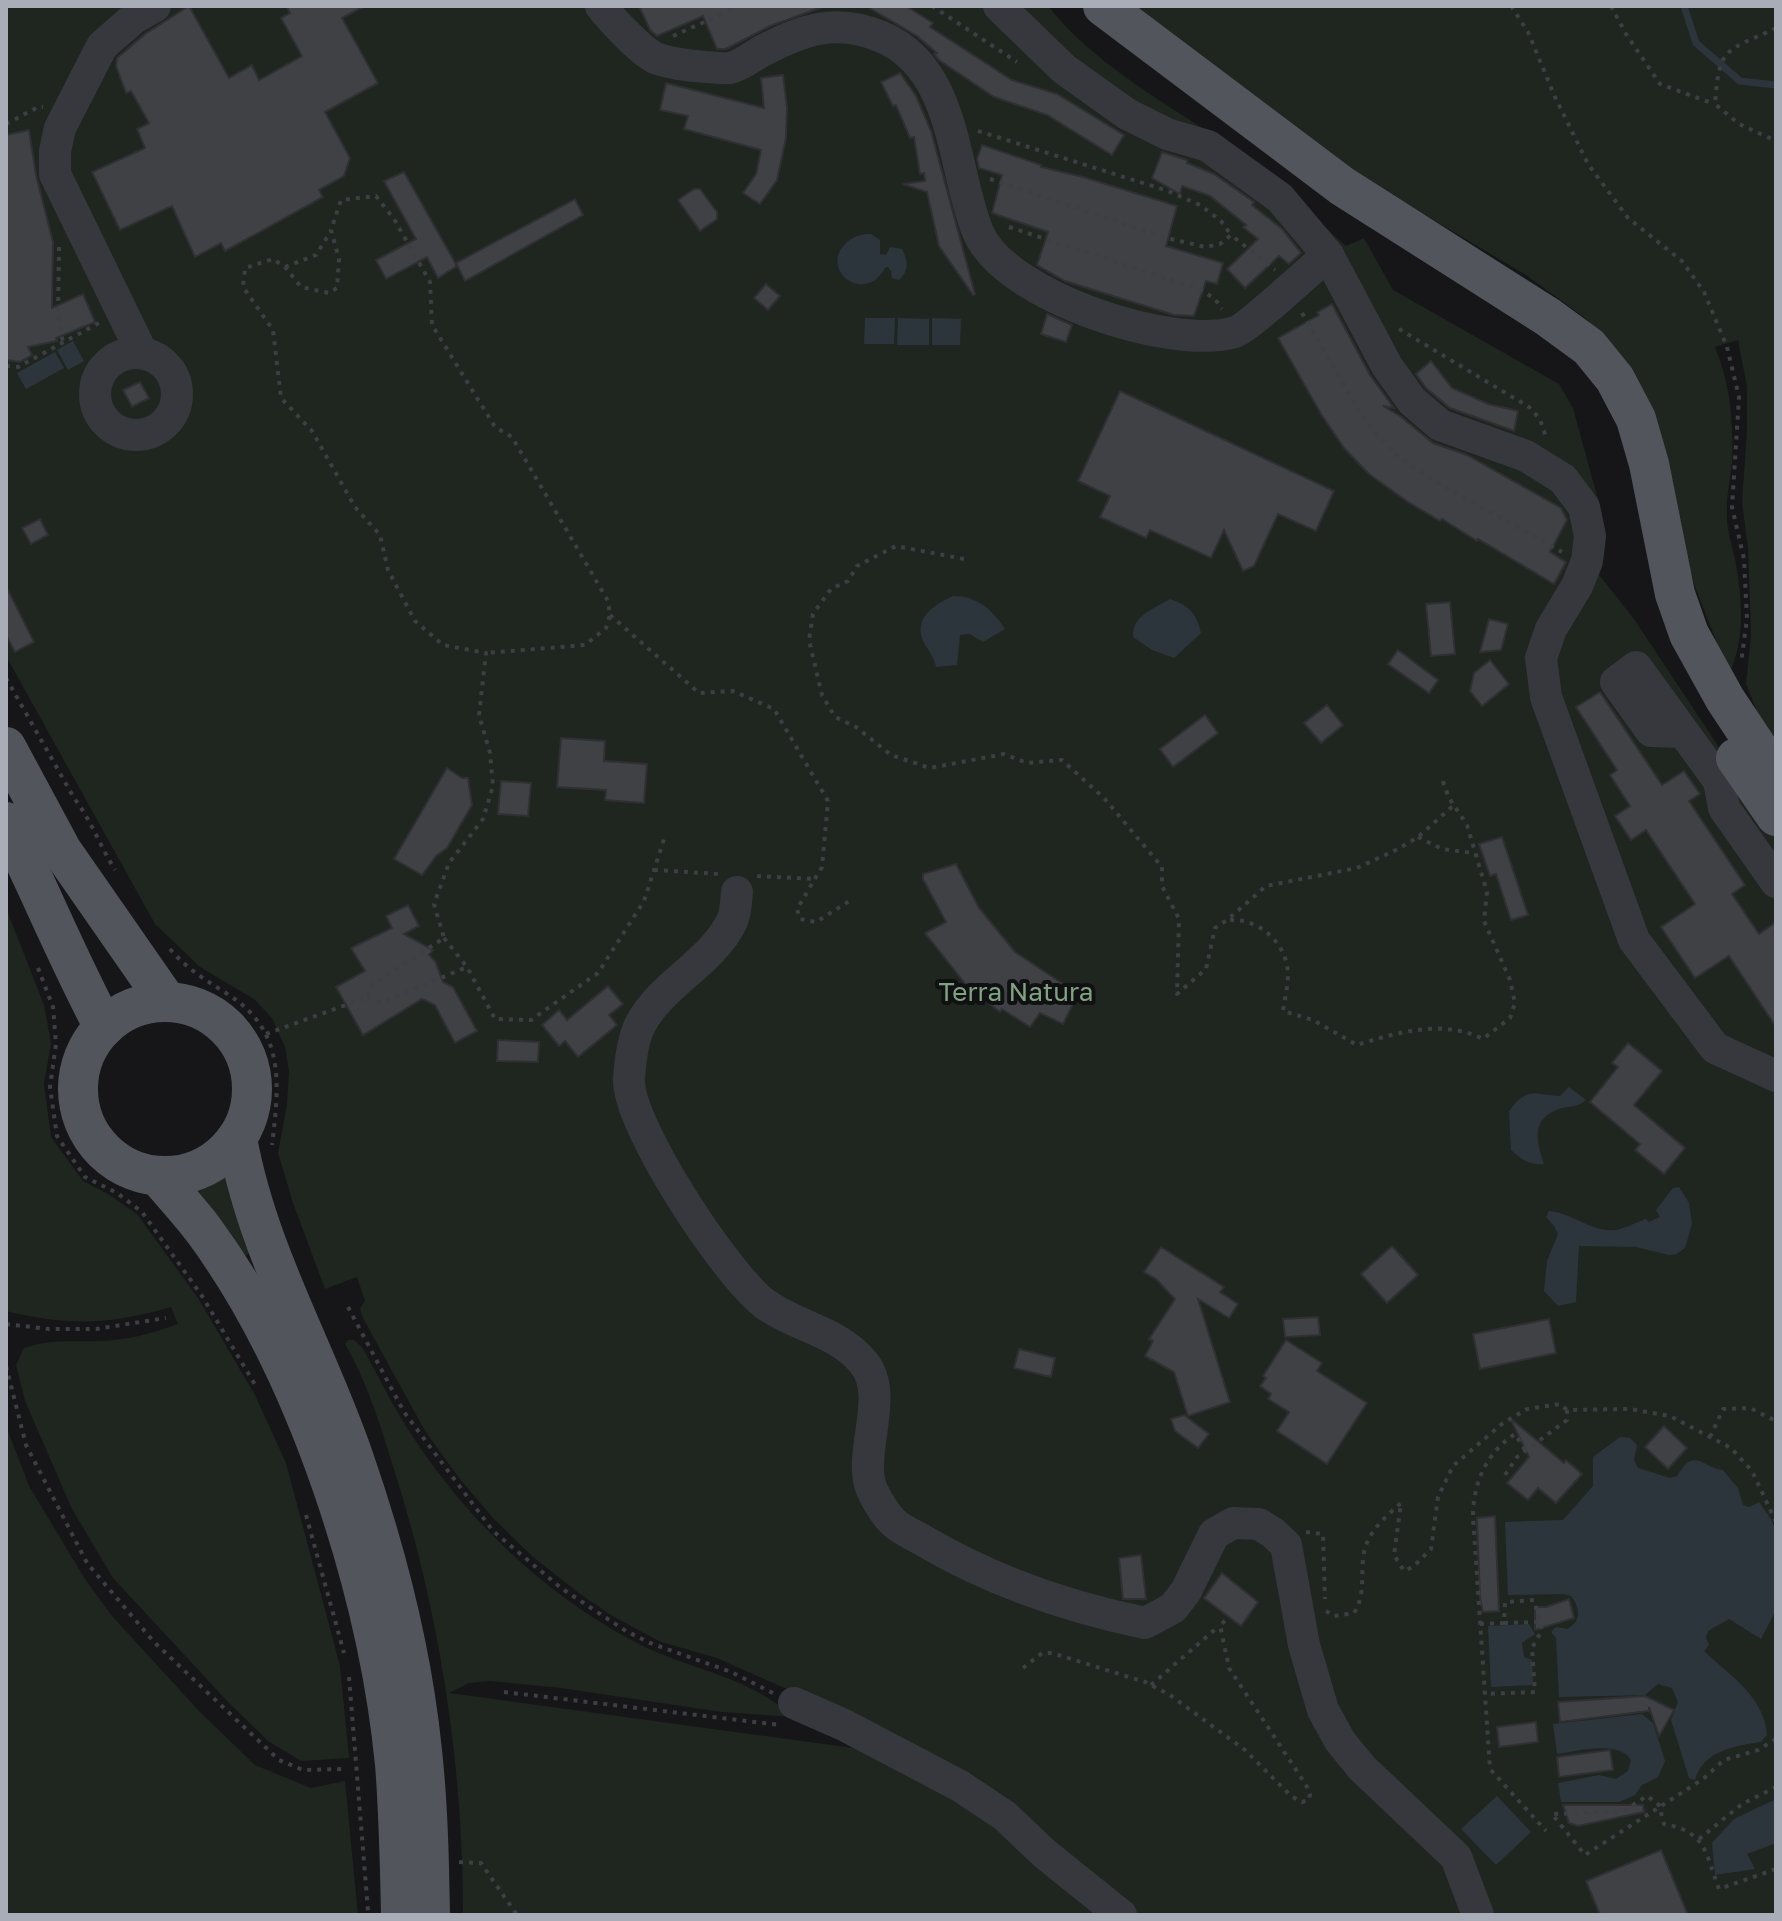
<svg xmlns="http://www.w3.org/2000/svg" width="1782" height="1921" font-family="'Golos Text',sans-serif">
  <rect width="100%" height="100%" fill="#161618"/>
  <!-- green -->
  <g fill="#1e261f">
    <path d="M6 6H1048C1103 76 1194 116 1263 171 1292 194 1318 221 1346 246L1364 238 1393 290 1559 384 1573 408 1602 514 1597 572 1634 619 1776 833V1915H1139L1015 1815 800 1695 717 1658 661 1642 614 1617 580 1594 533 1557 493 1518 459 1478 425 1431 363 1318 360 1308 365 1301 357 1277 325 1289 293 1203 278 1153 287 1104 289 1071 285 1047 272 1018 254 999 200 967 155 924 6 656Z"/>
    <path d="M1134 6H1776V741L1760 719 1746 684 1751 635 1748 548 1742 502 1747 432V387L1738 340 1715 347C1730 382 1734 424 1732 462 1730 480 1726 498 1727 517 1727 531 1732 545 1735 559 1742 596 1746 639 1729 674L1694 584 1673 508 1628 369 1585 318 1526 275 1363 178Z"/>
    <path d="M6 908 44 1005 51 1043 44 1084 51 1137 83 1181 108 1194 137 1214 198 1298 255 1395 286 1463 340 1666 349 1758 301 1761 268 1741 228 1702 113 1578 72 1509 25 1401 16 1365 24 1348C51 1339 70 1342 98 1341 124 1341 154 1333 178 1324L171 1307C110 1325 67 1326 6 1311Z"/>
    <path d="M227 1163 254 1251 239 1259 189 1184 218 1172Z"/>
    <path d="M348 1340H354L362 1347C379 1377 394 1409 413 1437 470 1524 552 1601 645 1647 693 1670 753 1678 792 1717L722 1712 561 1688 490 1681 469 1683 449 1693 853 1748 916 1772 975 1805 1104 1915H463C463 1767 441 1621 397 1479 383 1434 369 1385 345 1344Z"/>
    <path d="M6 1426 29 1486 85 1579 112 1616 199 1711 255 1765 311 1788 345 1781 358 1915H6Z"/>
  </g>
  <!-- water -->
  <g fill="#2c353c">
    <path d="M871 234 880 240V254L886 255 890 247 902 249C908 260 909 272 899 280L892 278 891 271 888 267 885 268C865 306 817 269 847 242 855 236 861 234 871 234Z"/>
    <path d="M865 318H895L894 344H864Z"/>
    <path d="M898 318 929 319V345H897Z"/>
    <path d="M932 318 961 319 960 345H932Z"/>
    <path d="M73 341 84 361 68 370 57 350Z"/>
    <path d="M55 352 64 368 26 389 17 373Z"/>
    <path d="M953 596C977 596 992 609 1005 629L983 642 970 634 960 635 957 665 936 667C934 655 926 649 922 638 915 616 936 604 953 596Z"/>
    <path d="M1170 599C1189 605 1197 614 1201 633L1174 658 1152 650 1133 637C1132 615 1154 609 1170 599Z"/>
    <path d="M1569 1087 1586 1100C1576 1109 1567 1105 1556 1110 1530 1122 1537 1142 1544 1164 1529 1165 1522 1160 1511 1150L1509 1111C1528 1086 1533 1095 1560 1096Z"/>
    <path d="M1679 1187 1689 1203 1692 1224 1685 1248 1676 1254 1669 1255 1636 1247 1579 1246 1576 1302 1558 1306 1544 1291 1547 1261 1558 1234 1554 1226 1546 1217 1549 1211C1573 1213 1592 1233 1616 1230 1626 1228 1637 1222 1646 1219L1649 1222 1660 1217 1656 1210 1673 1188Z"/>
    <path d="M1620 1437 1630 1438 1637 1445 1634 1460 1638 1468 1670 1478 1677 1476C1695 1446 1702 1468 1723 1470L1738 1488 1743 1505 1749 1507 1759 1502 1771 1519 1776 1532V1610L1761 1639 1729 1619 1708 1631 1706 1638 1709 1645 1704 1651C1729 1675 1765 1697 1767 1735L1761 1742C1734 1746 1703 1751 1695 1780L1689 1778 1671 1720 1678 1702 1672 1688 1658 1684 1645 1695 1559 1697 1556 1638 1551 1632 1556 1627 1567 1629C1582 1621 1580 1608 1571 1596L1563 1594 1508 1595 1505 1522 1563 1520 1593 1486V1457Z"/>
    <path d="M1529 1624 1535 1634 1522 1643 1524 1657 1532 1660 1533 1685 1491 1687 1488 1626Z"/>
    <path d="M1642 1714 1653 1723 1665 1761 1658 1777 1642 1785 1635 1795 1619 1802H1561L1558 1783 1599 1775 1616 1779 1628 1771 1631 1760C1619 1740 1577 1751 1557 1754L1553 1724Z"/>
    <path d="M1497 1796 1531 1832 1496 1865 1461 1829Z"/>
    <path d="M1776 1799V1843L1747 1854 1755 1869 1715 1875 1712 1843 1734 1819Z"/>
  </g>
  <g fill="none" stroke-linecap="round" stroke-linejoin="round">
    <!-- stream -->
    <path stroke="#2c353c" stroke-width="7" d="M1684 6 1696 43 1740 81 1776 85"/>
  </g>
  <!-- building -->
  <g fill="#404145" stroke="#303034" stroke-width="2">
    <path d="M189 6 229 78 252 65 259 80 302 56 281 18 290 13 286 6H365L342 18 378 83 325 112 350 158 344 176 319 190 323 197 225 251 221 243 195 257 172 206 120 230 92 172 145 148 137 129 149 123 131 91 126 93 116 66 117 58 145 34Z"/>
    <path d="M639 6H825L770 26 726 49H717L703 16 657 36 650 30Z"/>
    <path d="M866 6H906L933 23 930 27 1012 80 1057 94 1124 135 1112 155 1047 115 994 97 939 60 934 54 937 53 917 36Z"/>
    <path d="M900 73 916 96 931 131 975 294 973 295 939 246 927 192 903 184 925 181 924 173 920 174 914 137 910 138 896 105 893 106 881 82Z"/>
    <path d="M783 75 787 108 786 138 777 180 760 204 743 193 756 174 761 150 684 129 688 116 660 110 666 83 764 108 761 78Z"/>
    <path d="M29 130 36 175 53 242 52 308 83 294 95 322 56 338 57 341 28 347 32 355 20 362 6 360V135Z"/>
    <path d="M982 145 1041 165V167L1083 177 1177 206 1166 246 1223 263 1217 284 1206 281 1194 316 1174 315 1065 281 1037 265 1048 232 992 213 1002 175 979 168 977 159Z"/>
    <path d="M1162 152 1187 160V163L1214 174 1254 202 1252 205 1282 229 1301 253 1289 264 1279 256 1245 288 1227 269 1258 239 1243 227 1246 225 1210 196 1182 186 1180 194 1152 178Z"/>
    <path d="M404 172 457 266 438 278 427 257 386 279 376 260 416 239 384 181Z"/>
    <path d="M694 189H700L717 212V219L700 231 678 200Z"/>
    <path d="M575 199 583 215 465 281 456 263Z"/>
    <path d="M766 284 780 296 768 310 754 298Z"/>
    <path d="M1332 304 1370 375 1394 408 1383 406 1400 416 1433 443 1467 455 1561 508 1567 520 1550 552 1566 562 1554 584 1478 539 1477 541 1442 519 1440 521 1408 502 1369 474 1344 448 1321 414 1278 338 1319 315 1317 312Z"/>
    <path d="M1047 314 1072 325 1066 342 1041 334Z"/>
    <path d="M1431 361 1452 388 1488 404 1518 411 1514 431 1450 408 1426 388 1416 374Z"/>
    <path d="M140 382 149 398 132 407 123 390Z"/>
    <path d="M1120 391 1334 491 1316 531 1278 514 1254 566 1243 571 1224 530 1211 558 1150 530 1146 538 1100 517 1110 496 1078 481Z"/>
    <path d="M40 519 48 535 31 544 22 528Z"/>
    <path d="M6 586 34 642 15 652 6 635Z"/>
    <path d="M1450 602 1455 654 1431 656 1426 604Z"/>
    <path d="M1489 619 1508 624 1501 650 1480 652Z"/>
    <path d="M1398 650 1438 680 1429 693 1388 664Z"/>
    <path d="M1490 660 1509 684 1482 706 1470 691 1474 673Z"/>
    <path d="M1600 692 1662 785 1684 771 1700 794 1689 801 1745 885 1732 894 1759 934 1776 922V1027L1729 956 1695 978 1661 927 1695 904 1646 830 1631 840 1615 816 1630 806 1610 775 1617 770 1576 707Z"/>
    <path d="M1327 705 1343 725 1321 743 1304 723Z"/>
    <path d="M1205 715 1218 733 1173 767 1160 749Z"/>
    <path d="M561 738 605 741 604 761 647 764 644 803 605 800 606 790 557 787Z"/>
    <path d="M447 768 462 778H468L472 805 447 848 437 855 422 875 394 859Z"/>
    <path d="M501 781 531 783 528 816 498 814Z"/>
    <path d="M1502 837 1528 915 1511 920 1496 874 1490 876 1479 844Z"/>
    <path d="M956 864 979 908 1015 952 1078 994 1063 1024 1040 1013 1030 1027 1002 1009 1000 1012 967 986 925 933 946 922 923 879V874Z"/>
    <path d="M408 905 419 926 404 934 433 950 429 955 435 961 443 982 453 987 477 1031 455 1043 435 1005 422 999 363 1035 336 987 365 971 351 948 392 928 386 916Z"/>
    <path d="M608 986 623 1004 609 1015 617 1025 578 1057 565 1041 559 1046 542 1025 559 1010 567 1020Z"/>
    <path d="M498 1040 539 1042 538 1062 497 1061Z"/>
    <path d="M1628 1043 1662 1071 1634 1105 1685 1148 1664 1174 1635 1150 1640 1144 1590 1102 1618 1067 1612 1063Z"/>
    <path d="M1392 1246 1418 1275 1387 1303 1361 1274Z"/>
    <path d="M1161 1247 1224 1287 1220 1292 1238 1304 1229 1318 1198 1299 1230 1402 1188 1416 1174 1372 1145 1356 1153 1341 1149 1339 1175 1299 1156 1279 1144 1272Z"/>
    <path d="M1318 1317 1320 1335 1285 1337 1283 1319Z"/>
    <path d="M1549 1319 1556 1353 1480 1369 1473 1334Z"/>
    <path d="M1286 1340 1322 1363 1317 1371 1367 1403 1327 1464 1277 1431 1289 1412 1268 1399 1271 1394 1260 1386 1266 1378 1263 1376Z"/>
    <path d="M1019 1349 1055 1358 1051 1377 1014 1368Z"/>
    <path d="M1184 1415 1209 1434 1198 1448 1175 1431 1171 1419Z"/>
    <path d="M1510 1418 1564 1463 1566 1460 1582 1474 1556 1503 1538 1488 1528 1500 1507 1483 1529 1457Z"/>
    <path d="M1664 1426 1687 1448 1668 1469 1645 1447Z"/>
    <path d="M1495 1516 1499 1611 1483 1612 1480 1598 1477 1518Z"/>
    <path d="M1141 1555 1146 1599H1123L1119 1558Z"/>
    <path d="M1222 1573 1258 1602 1241 1626 1204 1598Z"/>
    <path d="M1569 1599 1574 1618 1535 1630V1607H1546Z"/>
    <path d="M1645 1696 1674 1710 1659 1736 1649 1707V1711L1560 1722 1558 1702Z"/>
    <path d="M1536 1722 1538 1742 1499 1747 1497 1727Z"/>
    <path d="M1610 1750 1613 1770 1559 1777 1557 1757Z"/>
    <path d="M1563 1805H1643L1644 1812 1578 1826 1569 1823Z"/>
    <path d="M1661 1850 1688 1915H1600L1586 1881Z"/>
  </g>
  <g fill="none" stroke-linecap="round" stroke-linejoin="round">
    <!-- path -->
    <g stroke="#3d3f44" stroke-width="4" stroke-dasharray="4 6" stroke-linecap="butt">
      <path d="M932 6 1017 62"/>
      <path d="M1511 6 1528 32 1555 97 1588 164 1628 218 1682 261 1704 292 1727 347 1739 397 1732 507 1744 559 1747 619 1741 663"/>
      <path d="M1611 6 1626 34 1660 84 1714 104"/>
      <path d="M1776 28C1726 52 1719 45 1715 104L1739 124 1776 141"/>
      <path d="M673 36 740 6"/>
      <path d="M6 124 38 107H43"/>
      <path d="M978 131 1168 191 1200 205 1221 221 1231 235"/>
      <path d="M990 179 1167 238 1205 247 1220 244 1231 235 1275 270"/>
      <path d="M1009 227 1201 290 1215 299 1222 309"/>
      <path d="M59 247 58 315 63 343"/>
      <path d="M285 267 316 255 331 231"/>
      <path d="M1302 313 1367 424 1395 454 1431 479 1562 552"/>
      <path d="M1399 329 1529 407 1540 419 1546 437"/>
      <path d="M6 366 18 367 99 323"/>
      <path d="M964 559 896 546 857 566 848 581 831 589 813 614 809 640 822 695 835 717 856 727 891 755 930 768 1004 754 1027 763 1062 760 1104 798 1162 867V886L1179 919 1177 994 1206 969 1215 928 1227 920 1266 886 1357 868 1398 849 1418 837 1454 805"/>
      <path d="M610 615 699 693 733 691 774 709 828 801 822 867 797 909 800 919 816 922 851 900"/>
      <path d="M6 678 74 798C91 820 100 846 115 870"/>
      <path d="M1418 837 1442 849 1474 853"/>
      <path d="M654 870 720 874"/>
      <path d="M757 876 815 879"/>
      <path d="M1230 920C1257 919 1281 938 1287 965 1290 980 1285 996 1283 1011L1313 1020 1357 1045C1398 1032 1443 1019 1483 1039L1510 1018 1515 1003 1510 980 1484 921 1487 892 1467 825 1449 798 1442 779"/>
      <path d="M444 938 467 967 495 1019 531 1020 598 973 644 901 665 836"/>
      <path d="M170 949C187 969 207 981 229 995 286 1032 279 1085 272 1145"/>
      <path d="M38 968 53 1007 56 1044 50 1087 57 1136 85 1177 117 1193 142 1212 202 1296 257 1388"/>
      <path d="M368 997 381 1003 467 967"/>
      <path d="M266 1034 368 997 369 987 444 938 434 904 449 863 483 819 493 786 490 753 479 715 486 653 443 645 415 621 388 570 380 535 355 507 312 431 281 398 273 330 243 287 245 268 273 259 285 267 301 287 329 293 337 288 339 259 331 230 341 200 376 196 394 219 430 282 432 325 495 427 512 437 608 601 610 615 606 628 585 645 486 653"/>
      <path d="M348 1307 404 1412 493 1531 561 1588 626 1631 650 1643 731 1672 773 1693"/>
      <path d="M6 1324 49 1329H96L166 1318"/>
      <path d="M6 1366 26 1445 87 1563 154 1642 279 1760 303 1770 346 1769"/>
      <path d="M1710 1437 1723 1409 1750 1408 1776 1421"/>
      <path d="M1525 1450 1515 1434C1486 1453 1473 1483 1473 1517L1490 1769 1546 1831"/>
      <path d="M1505 1475 1517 1457 1567 1420V1410L1630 1409 1670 1416 1731 1448 1752 1471 1776 1522"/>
      <path d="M306 1515 344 1653"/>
      <path d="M1306 1532 1323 1534 1325 1599"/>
      <path d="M1326 1611 1334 1616 1354 1613C1365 1596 1361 1578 1363 1559 1365 1534 1384 1518 1401 1503L1394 1555 1404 1571 1414 1566 1431 1549 1438 1497 1453 1466 1503 1423 1527 1409 1560 1404 1567 1410"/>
      <path d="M1504 1623 1540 1622"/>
      <path d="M1480 1624 1504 1623 1505 1602 1534 1600 1542 1630 1532 1648 1535 1692 1485 1694"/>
      <path d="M1023 1668 1042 1653H1052L1145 1682 1170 1695 1245 1750 1291 1796 1302 1802 1309 1800 1310 1794 1306 1785 1229 1668 1220 1625 1226 1620"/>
      <path d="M349 1677 368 1911"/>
      <path d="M1151 1685 1219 1626"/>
      <path d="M504 1692 780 1725"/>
      <path d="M1776 1739 1758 1750 1724 1760 1703 1779 1585 1855 1552 1814 1622 1812 1647 1796 1659 1805 1664 1824C1707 1832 1705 1853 1719 1889L1776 1869"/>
      <path d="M1699 1839 1742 1804 1776 1787"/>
      <path d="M459 1862 481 1863 517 1915"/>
    </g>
    <!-- minor -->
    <g stroke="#37383d" stroke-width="32">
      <path d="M601 6C611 19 643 54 658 59 673 64 690 66 706 67 713 67 723 69 730 68 740 66 753 56 762 51 804 29 836 18 882 37 957 69 952 169 978 232 1004 296 1172 351 1235 332 1248 328 1312 268 1328 255"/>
      <path d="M999 6 1064 69 1127 114 1167 134 1208 146 1280 198 1328 255 1387 366 1412 401 1440 425 1526 456 1563 479 1584 507 1590 536 1587 561 1577 586 1551 629 1541 658 1546 697 1634 940 1715 1048 1776 1076"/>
      <circle cx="136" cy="394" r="41"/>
      <path d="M142 353 55 174V151L60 128 102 46 134 18 155 6"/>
      <path d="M1682 732 1651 731 1616 682 1636 667 1719 781"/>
      <path d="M1734 768 1719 781 1724 808 1776 882"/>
      <path d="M737 892C736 901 736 913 732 921 712 963 661 984 640 1025 633 1039 630 1064 629 1079 627 1125 727 1276 765 1304 797 1327 837 1331 863 1362 889 1392 862 1445 869 1480 871 1492 884 1513 893 1522 901 1530 914 1535 924 1541 992 1581 1068 1607 1145 1623L1173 1608 1186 1591 1214 1534 1233 1523 1259 1524 1273 1533 1286 1545 1304 1645 1323 1710 1340 1741 1362 1768 1456 1857 1478 1915"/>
      <path d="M794 1703 844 1725 960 1786 1005 1816 1045 1854 1121 1915"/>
    </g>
    <!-- major -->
    <g stroke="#53555c" stroke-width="40">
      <path d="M1103 6 1342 186 1548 317 1589 347 1615 379 1636 419 1649 464 1675 594 1689 634 1725 699 1776 776"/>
      <path d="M6 747 62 851 167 1002"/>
      <path d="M1736 758 1776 816"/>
      <path d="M6 822C40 890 68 960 104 1027"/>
      <circle cx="165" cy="1089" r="87"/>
      <path d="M237 1138C257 1251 316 1349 353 1456 386 1551 412 1651 422 1751 428 1806 429 1860 430 1915"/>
      <path d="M159 1177C174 1195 191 1213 205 1232 308 1372 378 1592 395 1764 399 1814 400 1865 401 1915"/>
    </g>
  </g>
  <g text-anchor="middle" stroke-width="8" stroke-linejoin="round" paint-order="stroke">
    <!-- park labels -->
    <g font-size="26" fill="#7fa381" stroke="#111113">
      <text x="1016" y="1001">Terra Natura</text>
    </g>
  </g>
  <!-- border -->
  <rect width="1782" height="1921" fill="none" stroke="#a8adb8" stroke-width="16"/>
</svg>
